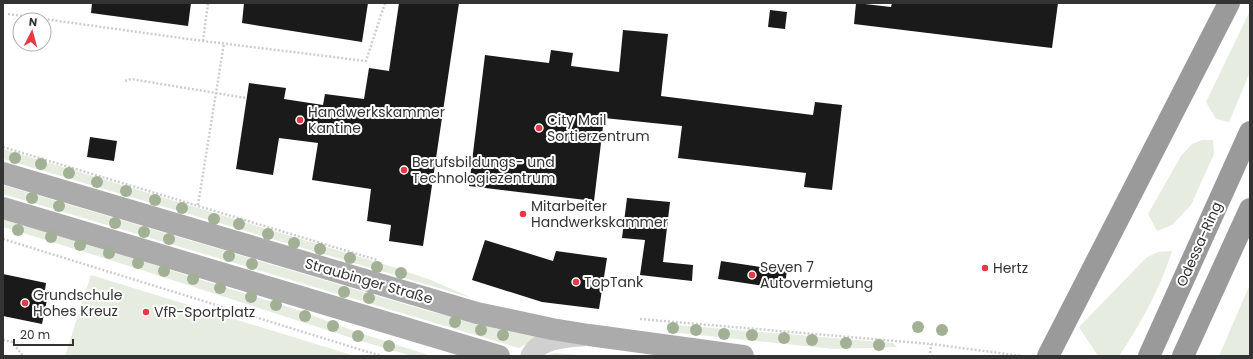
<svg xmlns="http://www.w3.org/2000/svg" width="1253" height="359" font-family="Poppins,sans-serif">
  <rect width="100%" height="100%" fill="#fff"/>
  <!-- green -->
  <g fill="#e6ecdf">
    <path d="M1250 11V72L1229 122 1216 119 1206 102Z"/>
    <path d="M1202 140H1213L1214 154 1191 205 1172 225 1157 231 1148 214 1181 156 1192 144Z"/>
    <path d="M3 149 393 267 431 280 472 298 3 159Z"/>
    <path d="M3 185 428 311 536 336 530 342 519 348 3 194Z"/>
    <path d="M3 219 97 247 301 311 354 331 431 356H412L364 342 101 257 3 227Z"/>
    <path d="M1172 251C1160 289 1141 323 1119 356H1098L1079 327 1146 258 1158 252Z"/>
    <path d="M91 275 355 356H65Z"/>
    <path d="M1250 284V356H1219Z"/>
    <path d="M666 324 893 343 897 347 834 349 669 332Z"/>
    <path d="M556 353 589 356H548L549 354Z"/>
  </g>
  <!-- building -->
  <g fill="#1a1a1a">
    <path d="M92 3H191L188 26 91 13Z"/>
    <path d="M244 3H368L362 42 242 23Z"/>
    <path d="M399 3H459L423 246 389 241 391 225 367 221 371 189 312 180 318 143 279 138 273 175 236 169 249 83 286 88 284 99 323 105 325 94 364 99 369 68 389 71Z"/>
    <path d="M856 3 891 7 892 3H1058L1052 48 854 24Z"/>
    <path d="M770 10 787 12 785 29 768 27Z"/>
    <path d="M623 30 668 34 661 96 813 115 815 102 842 105 832 190 804 187 806 173 678 158 682 126 604 118 594 201 469 186 485 55 549 63 551 50 573 53 571 66 619 72Z"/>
    <path d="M90 137 117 141 114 161 87 157Z"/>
    <path d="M627 198 670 202 663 262 693 265 692 281 640 275 645 240 622 238Z"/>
    <path d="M485 240 553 261 556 251 607 258 599 309 542 302 472 280Z"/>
    <path d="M721 261 787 271 784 289 718 279Z"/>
    <path d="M3 274 46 283 45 290H49L42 324 3 316Z"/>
  </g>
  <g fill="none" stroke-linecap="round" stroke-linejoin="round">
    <!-- path -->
    <g stroke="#cdcdcd" stroke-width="2.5" stroke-dasharray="2 2" stroke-linecap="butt">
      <path d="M8 14 203 41 366 61 385 3"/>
      <path d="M203 41 208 3"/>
      <path d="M125 81 131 79 246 98"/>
      <path d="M3 147 377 260"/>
      <path d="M198 205 224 43"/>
      <path d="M3 239 381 356"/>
      <path d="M640 319 931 344 1022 356"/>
      <path d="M3 340 12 342 23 356"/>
      <path d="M930 353 931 344"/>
    </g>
    <!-- minor -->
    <path stroke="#d0d0d0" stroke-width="21" d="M531 356C539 339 564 337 581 336"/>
    <!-- major -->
    <g stroke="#ababab" stroke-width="22">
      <path d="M3 173 477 313 552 329 589 335 743 356"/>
      <path d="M3 208 499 356"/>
    </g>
    <!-- highway -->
    <g stroke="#9a9a9a" stroke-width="22">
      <path d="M1048 356 1229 3"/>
      <path d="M1149 356 1250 132"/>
      <path d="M1183 356 1250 209"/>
    </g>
  </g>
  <!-- trees -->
  <g fill="#a2b095">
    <circle cx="15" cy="158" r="6"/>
    <circle cx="41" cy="164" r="6"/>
    <circle cx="69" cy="173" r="6"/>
    <circle cx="97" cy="182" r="6"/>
    <circle cx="126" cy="191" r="6"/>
    <circle cx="32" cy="198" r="6"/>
    <circle cx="155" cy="200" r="6"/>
    <circle cx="59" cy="206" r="6"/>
    <circle cx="182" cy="208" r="6"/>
    <circle cx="214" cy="219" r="6"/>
    <circle cx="115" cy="223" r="6"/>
    <circle cx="239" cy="224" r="6"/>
    <circle cx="18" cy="230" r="6"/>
    <circle cx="144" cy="232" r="6"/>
    <circle cx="268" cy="234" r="6"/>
    <circle cx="51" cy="237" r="6"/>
    <circle cx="169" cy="239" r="6"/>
    <circle cx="294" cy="243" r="6"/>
    <circle cx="80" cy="245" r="6"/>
    <circle cx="320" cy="249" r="6"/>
    <circle cx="109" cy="253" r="6"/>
    <circle cx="229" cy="256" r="6"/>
    <circle cx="350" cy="258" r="6"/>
    <circle cx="138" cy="263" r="6"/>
    <circle cx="252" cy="264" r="6"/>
    <circle cx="377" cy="267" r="6"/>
    <circle cx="164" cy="271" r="6"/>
    <circle cx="401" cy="273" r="6"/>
    <circle cx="193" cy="279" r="6"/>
    <circle cx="220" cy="288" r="6"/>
    <circle cx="344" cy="292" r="6"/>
    <circle cx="251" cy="297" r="6"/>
    <circle cx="369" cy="298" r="6"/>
    <circle cx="276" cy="305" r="6"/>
    <circle cx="305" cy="316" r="6"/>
    <circle cx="455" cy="322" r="6"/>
    <circle cx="333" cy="326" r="6"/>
    <circle cx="918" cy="327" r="6"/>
    <circle cx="673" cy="328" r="6"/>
    <circle cx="481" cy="330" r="6"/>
    <circle cx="696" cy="330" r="6"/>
    <circle cx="942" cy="330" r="6"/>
    <circle cx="724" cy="334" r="6"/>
    <circle cx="503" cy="335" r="6"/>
    <circle cx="752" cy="335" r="6"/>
    <circle cx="358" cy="336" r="6"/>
    <circle cx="784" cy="338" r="6"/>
    <circle cx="812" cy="340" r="6"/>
    <circle cx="846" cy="343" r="6"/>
    <circle cx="879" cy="345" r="6"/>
    <circle cx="389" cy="346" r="6"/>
  </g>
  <!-- markers -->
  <g fill="#e63946" stroke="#fff" stroke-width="1.5">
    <circle cx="300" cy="120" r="4"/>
    <circle cx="539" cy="128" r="4"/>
    <circle cx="404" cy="170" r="4"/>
    <circle cx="523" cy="214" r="4"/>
    <circle cx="985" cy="268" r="4"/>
    <circle cx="752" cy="275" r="4"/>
    <circle cx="576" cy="282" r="4"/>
    <circle cx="25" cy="303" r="4"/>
    <circle cx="146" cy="312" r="4"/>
  </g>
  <g text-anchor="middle" stroke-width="4" stroke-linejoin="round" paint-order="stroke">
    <!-- poi labels -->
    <g font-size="14" fill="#333" stroke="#fff" text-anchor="start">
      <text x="308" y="117">Handwerkskammer<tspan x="308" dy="16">Kantine</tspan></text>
      <text x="547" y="125">City Mail<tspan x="547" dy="16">Sortierzentrum</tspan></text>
      <text x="412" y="167">Berufsbildungs- und<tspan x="412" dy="16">Technologiezentrum</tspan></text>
      <text x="531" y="211">Mitarbeiter<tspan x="531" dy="16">Handwerkskammer</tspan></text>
      <text x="760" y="272">Seven 7<tspan x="760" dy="16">Autovermietung</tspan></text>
      <text x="993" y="273">Hertz</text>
      <text x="584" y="287">TopTank</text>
      <text x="33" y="300">Grundschule<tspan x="33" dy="16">Hohes Kreuz</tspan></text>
      <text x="154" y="317">VfR-Sportplatz</text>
    </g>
    <!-- street labels -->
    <g font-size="14" fill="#333" stroke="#fff">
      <text transform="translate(1199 244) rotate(-66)" y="5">Odessa-Ring</text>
      <text transform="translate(369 281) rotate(16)" y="5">Straubinger Straße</text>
    </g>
  </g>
  <!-- border -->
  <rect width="1253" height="359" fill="none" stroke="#333333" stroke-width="8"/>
  <!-- north arrow -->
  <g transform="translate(32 32) rotate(6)"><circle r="19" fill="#ffffff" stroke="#adadad"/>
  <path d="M0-3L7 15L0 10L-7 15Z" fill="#e63946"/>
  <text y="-6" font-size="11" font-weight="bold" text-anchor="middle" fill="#333333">N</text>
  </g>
  <!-- scale -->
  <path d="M14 339v6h59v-6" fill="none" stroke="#333333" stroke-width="2"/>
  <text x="20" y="339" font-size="12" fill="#333333" stroke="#ffffff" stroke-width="3" paint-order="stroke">20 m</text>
</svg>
